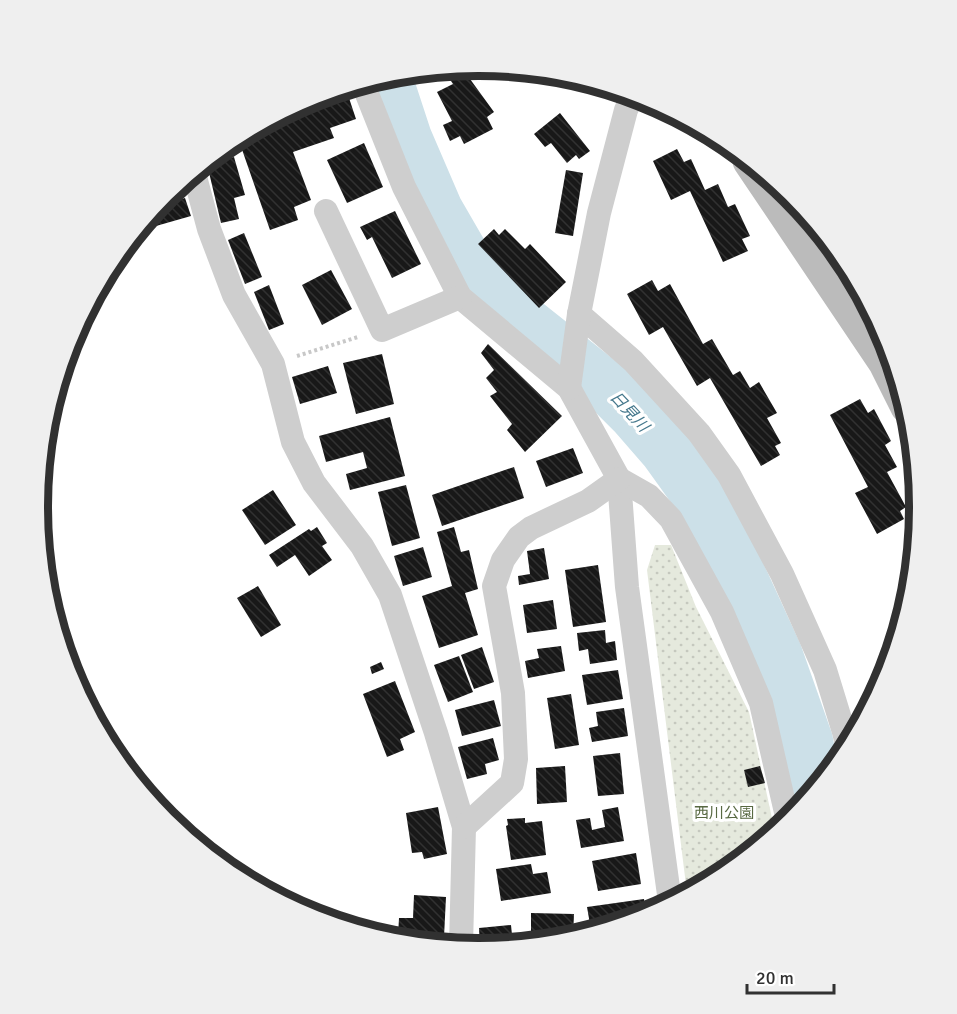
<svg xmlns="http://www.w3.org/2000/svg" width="957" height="1014" font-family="Signika,'Noto Sans JP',sans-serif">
  <defs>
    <pattern id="park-dots" width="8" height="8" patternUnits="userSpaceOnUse" patternTransform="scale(1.5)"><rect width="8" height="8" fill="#e5e9dd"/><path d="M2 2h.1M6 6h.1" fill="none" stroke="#c5c8be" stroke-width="1.8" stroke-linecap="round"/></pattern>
    <pattern id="building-back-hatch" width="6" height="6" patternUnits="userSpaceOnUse" patternTransform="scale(1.5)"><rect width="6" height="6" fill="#181818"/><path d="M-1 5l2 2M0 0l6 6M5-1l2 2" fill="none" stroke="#313131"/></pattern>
  </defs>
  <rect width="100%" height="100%" fill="#fff"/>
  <!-- park -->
  <path fill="url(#park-dots)" d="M655 545H671L696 607 749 712 775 832 723 874 687 893 647 570Z"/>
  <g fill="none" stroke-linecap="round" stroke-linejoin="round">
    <!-- river -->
    <path stroke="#cce0e8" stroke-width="52" d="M386 77 406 138 437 210 474 274 506 307 608 388 633 413 666 451 699 497 725 542 776 653 807 741 816 787"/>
  </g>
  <!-- building -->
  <g fill="url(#building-back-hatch)">
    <path d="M462 68 494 112 487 117 493 129 464 144 460 136 450 141 443 125 452 121 437 92 453 84 443 69Z"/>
    <path d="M346 89 356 119 330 128 334 138 293 152 311 200 294 207 298 220 270 230 238 138 310 99Z"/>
    <path d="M560 113 590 151 579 159 576 155 567 163 551 143 545 147 534 134Z"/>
    <path d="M364 143 383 187 347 203 327 160Z"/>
    <path d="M677 149 684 162 691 159 705 190 718 184 728 207 735 204 750 236 742 239 748 251 723 262 690 191 671 200 653 161Z"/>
    <path d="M234 157 245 195 234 198 239 219 221 223 207 164Z"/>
    <path d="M566 170 583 173 573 236 555 233Z"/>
    <path d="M175 188 178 200 185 198 191 216 149 228 146 220 167 195Z"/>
    <path d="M395 211 421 264 392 278 372 237 367 240 360 227Z"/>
    <path d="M494 229 499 235 505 229 525 249 530 244 566 282 539 308 478 244Z"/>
    <path d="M244 233 262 277 245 284 228 240Z"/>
    <path d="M331 270 352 309 322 325 302 285Z"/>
    <path d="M652 280 658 291 670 284 703 344 712 339 733 375 740 371 750 388 759 382 777 413 767 418 781 443 775 446 780 455 761 466 710 378 697 386 663 327 649 335 627 294Z"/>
    <path d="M269 285 284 324 269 330 254 292Z"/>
    <path d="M488 344 562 416 525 452 507 430 512 424 490 396 497 392 486 378 494 370 481 353Z"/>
    <path d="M382 354 394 404 356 414 343 363Z"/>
    <path d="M328 366 337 393 300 404 292 377Z"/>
    <path d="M860 399 868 413 874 409 891 441 885 445 897 467 887 472 906 507 900 511 904 519 877 534 855 493 868 487 830 415Z"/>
    <path d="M390 417 405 476 350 490 346 474 367 468 363 452 326 462 319 436Z"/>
    <path d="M573 448 583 473 546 487 536 461Z"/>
    <path d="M514 467 524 498 442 526 432 495Z"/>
    <path d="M406 485 420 538 392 546 378 492Z"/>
    <path d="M273 490 296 525 265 545 242 510Z"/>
    <path d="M317 527 327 543 322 546 332 560 309 576 295 555 277 567 269 555 309 529 311 531Z"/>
    <path d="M454 527 461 552 469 550 478 589 465 593 478 635 439 648 422 596 452 586 437 532Z"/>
    <path d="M423 547 432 577 403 586 394 556Z"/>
    <path d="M544 548 549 579 519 585 518 576 530 574 527 551Z"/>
    <path d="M598 565 606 622 573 627 565 570Z"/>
    <path d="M258 586 281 625 261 637 237 598Z"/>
    <path d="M553 600 557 629 527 633 523 605Z"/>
    <path d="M605 630 606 643 615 641 617 660 590 664 588 649 579 651 577 633Z"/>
    <path d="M561 646 565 671 528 678 525 661 539 658 537 649Z"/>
    <path d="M482 647 494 682 474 689 461 655Z"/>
    <path d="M459 656 473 692 448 702 434 665Z"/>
    <path d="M381 662 384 669 372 674 370 667Z"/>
    <path d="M618 670 623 699 587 705 582 675Z"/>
    <path d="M395 681 415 732 400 739 404 750 387 757 363 694Z"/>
    <path d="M571 694 579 745 555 749 547 698Z"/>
    <path d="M494 700 501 726 462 736 455 710Z"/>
    <path d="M624 708 628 736 592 742 589 728 598 726 596 712Z"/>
    <path d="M493 738 499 760 485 764 487 774 467 779 458 747Z"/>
    <path d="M620 753 624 794 598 796 593 756Z"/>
    <path d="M565 766 567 802 537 804 536 768Z"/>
    <path d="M760 766 765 783 748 787 744 770Z"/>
    <path d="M438 807 447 854 424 859 422 852 412 853 406 813Z"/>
    <path d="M618 807 624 841 581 848 576 820 590 818 592 830 605 827 602 810Z"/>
    <path d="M525 818V823L542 821 546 855 511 860 506 826 508 825 507 819Z"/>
    <path d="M636 853 641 884 598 891 592 861Z"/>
    <path d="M531 864 533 874 547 872 551 893 501 901 496 869Z"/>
    <path d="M414 895 446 897 444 937 398 936 399 918H413Z"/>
    <path d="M644 899 646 915 591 930 587 907Z"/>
    <path d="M531 913 574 914 573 937 564 940 531 943Z"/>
    <path d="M511 925 513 945 480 948 479 928Z"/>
  </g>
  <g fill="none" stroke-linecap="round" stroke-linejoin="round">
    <!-- path -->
    <path stroke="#c8c8c8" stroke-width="4" stroke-dasharray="3 3" stroke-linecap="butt" d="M297 356 358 337"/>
    <!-- street -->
    <g stroke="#cecece" stroke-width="24">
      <path d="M363 84 404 187 460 297 569 388 619 479 627 587 670 902"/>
      <path d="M194 173 209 229 234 295 273 364 293 442 314 483 362 546 390 595 436 733 464 827 461 946"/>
      <path d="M326 211 382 330 460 297"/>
      <path d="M579 314 633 361 699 433 729 475 782 574 825 670 844 732 848 748"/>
      <path d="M569 388 579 314 599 213 626 110 633 95"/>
      <path d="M619 479 649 496 671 519 722 612 761 703 788 821"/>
      <path d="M464 827 512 783 516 759 513 693 494 586 503 560 519 537 531 528 588 501 619 479"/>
    </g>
    <!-- secondary -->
    <path stroke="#bbb" stroke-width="33" d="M749 161 885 363 907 407"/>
  </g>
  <g text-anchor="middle" stroke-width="6" stroke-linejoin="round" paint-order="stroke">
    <!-- park labels -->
    <g font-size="15" fill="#586942" stroke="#fff">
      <text x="724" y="818">西川公園</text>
    </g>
    <!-- water labels -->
    <g font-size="16" font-style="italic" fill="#45788c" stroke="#fff">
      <text transform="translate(630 411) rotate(47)" y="6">日見川</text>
    </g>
  </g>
  <!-- crop -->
  <path d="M0 0H957V1014H0ZM478 76H479A430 430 0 0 1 909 506V508A430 430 0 0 1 479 938H478A430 430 0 0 1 48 508V506A430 430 0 0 1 478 76Z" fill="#efefef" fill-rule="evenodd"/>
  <path fill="none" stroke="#313131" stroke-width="8" d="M478 76H479A430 430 0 0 1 909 506V508A430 430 0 0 1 479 938H478A430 430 0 0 1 48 508V506A430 430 0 0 1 478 76Z"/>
  <!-- scale -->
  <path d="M747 984v9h87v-9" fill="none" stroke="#313131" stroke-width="3"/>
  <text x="756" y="984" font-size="18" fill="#313131" stroke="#ffffff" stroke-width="4.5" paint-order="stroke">20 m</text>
</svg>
